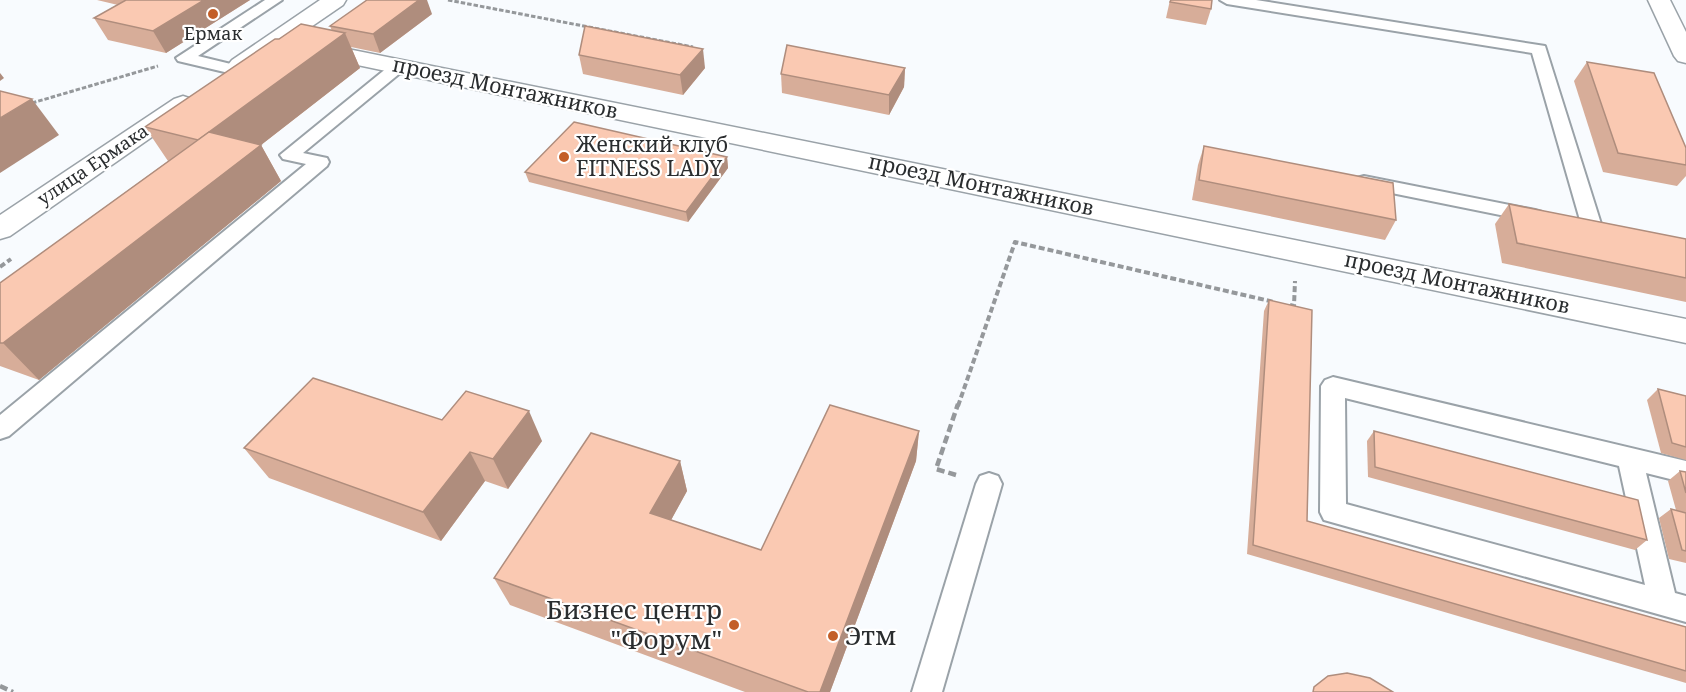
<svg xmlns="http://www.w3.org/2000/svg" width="1686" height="692" font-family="'Noto Serif',serif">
  <rect width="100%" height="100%" fill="#f8fbfe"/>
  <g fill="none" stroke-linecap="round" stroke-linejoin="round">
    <!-- service casing -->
    <g stroke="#9aa2a8" stroke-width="4">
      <g id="service">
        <path d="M265 0H282L198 56 239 66 241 69 239 72 233 74 178 61 176 58Z"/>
        <path d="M1220 0H1256L1545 46 1602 227 1599 232 1592 234 1585 232 1582 227 1532 53 1227 4Z"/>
        <path d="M399 61 407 66 405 69 303 153 327 158 329 162 327 166 9 436 0 439V415L306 164 283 159 280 155 393 63Z"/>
        <path d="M1364 176 1535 210 1542 212 1545 216 1542 220 1535 222 1357 186 1355 182 1357 178Z"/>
        <path d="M1333 377 1686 461V483L1646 473 1675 593 1686 596V622L1324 520 1320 512 1321 386 1325 380ZM1345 398 1619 466 1645 585 1346 504Z"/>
        <path d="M989 473 998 476 1002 484 942 692H912L976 484 980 476Z"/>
      </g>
    </g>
    <!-- minor casing -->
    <g stroke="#9aa2a8" stroke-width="3">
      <g id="minor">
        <path d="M320 0H346L343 5 248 70 240 72 232 70 228 65 232 60Z"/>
        <path d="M1648 0H1670L1686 32V63L1678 61 1674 56Z"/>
        <path d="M313 42 1686 319V343L305 54 301 49 305 44Z"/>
        <path d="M183 96 192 99 196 104 192 109 10 236 0 239V215L174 99Z"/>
      </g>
    </g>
    <!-- path-far2 -->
    <g stroke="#95989b" stroke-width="3" stroke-dasharray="4.5 2" stroke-linecap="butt">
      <path d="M448 0 693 47"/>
      <path d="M32 103 158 66"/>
    </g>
    <!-- path-far1 -->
    <g stroke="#95989b" stroke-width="4" stroke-dasharray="6 3" stroke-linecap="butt">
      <path d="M0 267 11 259"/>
      <path d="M1290 305 1294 306 1295 281"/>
      <path d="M958 406 1015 242 1274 302"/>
    </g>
    <!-- path -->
    <g stroke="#95989b" stroke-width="4.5" stroke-dasharray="8 4" stroke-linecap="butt">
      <path d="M956 475 936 469 958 404"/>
      <path d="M0 686 13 692"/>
    </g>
    <!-- service -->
    <use href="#service" fill="#fff" fill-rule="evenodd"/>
    <!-- minor -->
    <use href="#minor" fill="#fff" fill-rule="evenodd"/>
  </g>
  <!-- wall -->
  <g fill="#d7ad99">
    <path d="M97 0H250L166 53 108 40 94 18 118 5Z"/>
    <path d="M1170 0H1212L1211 9 1206 25 1166 18Z"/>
    <path d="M432 14 380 53 351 47 360 68 261 145 281 181 39 380 0 366V283L168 161 145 127 279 39 332 31 330 26Z"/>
    <path d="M579 55 705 68 683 95 583 74Z"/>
    <path d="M1587 62 1686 148V176L1677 186 1603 172 1574 81Z"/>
    <path d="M905 68 904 87 889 115 782 93 781 74Z"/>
    <path d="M1204 146 1396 220 1385 240 1192 200 1198 165Z"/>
    <path d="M727 157 728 168 688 222 529 182 525 172Z"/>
    <path d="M1509 204 1686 239V302L1502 263 1495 224Z"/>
    <path d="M1269 300 1307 521 1686 627V683L1247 554 1264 311Z"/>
    <path d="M1658 389 1686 396V460L1661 453 1647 400Z"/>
    <path d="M442 420 542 441 508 489 485 481 441 541 269 478 244 448Z"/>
    <path d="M919 431 916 461 830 692H745L510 605 494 578 680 461 687 491 671 520 761 550Z"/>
    <path d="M1374 431 1647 540 1635 550 1368 477 1367 441Z"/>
    <path d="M1680 471 1686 472V563L1669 559 1659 518 1671 509 1676 510 1668 481Z"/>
  </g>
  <!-- shaded-wall -->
  <g fill="#af8d7d">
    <path d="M204 0H250L166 53 153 31Z"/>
    <path d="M419 0H427L432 14 380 53 373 34Z"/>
    <path d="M345 33 360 68 261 145 281 181 39 380 3 343 198 140Z"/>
    <path d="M703 49 705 68 683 95 680 75Z"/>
    <path d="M905 68 904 87 889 115V95Z"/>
    <path d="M0 73 4 78 0 81Z"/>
    <path d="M32 99 59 135 0 173V118Z"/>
    <path d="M727 157 728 168 688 222 686 212Z"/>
    <path d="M529 411 542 441 508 489 493 459Z"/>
    <path d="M919 431 916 461 830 692H820Z"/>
    <path d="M470 452 485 481 441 541 423 512Z"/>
    <path d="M680 461 687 491 659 542 650 513Z"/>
  </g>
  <!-- building -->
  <g fill="#fac9b2" stroke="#af8d7d" stroke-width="1.5">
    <path d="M126 0H204L153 31 94 18Z"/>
    <path d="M367 0H419L373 34 330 26Z"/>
    <path d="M1171 0H1212L1211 9 1170 2Z"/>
    <path d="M301 24 345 33 198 140 145 127 275 39H279Z"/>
    <path d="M585 26 703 49 680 75 579 55Z"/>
    <path d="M787 45 905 68 889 95 781 74Z"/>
    <path d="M1587 62 1654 73 1686 148V165L1618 153Z"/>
    <path d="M0 91 32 99 0 118Z"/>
    <path d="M574 122 727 157 686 212 525 172Z"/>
    <path d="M209 132 261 145 3 343H0V283Z"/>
    <path d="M1204 146 1393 183 1396 220 1199 180Z"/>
    <path d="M1509 204 1686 239V278L1517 243Z"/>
    <path d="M1269 300 1312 310 1307 521 1686 627V671L1253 545Z"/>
    <path d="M313 378 442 420 466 391 529 411 493 459 470 452 423 512 244 448Z"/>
    <path d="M1658 389 1686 396V447L1672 443Z"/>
    <path d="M830 405 919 431 820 692H808L494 578 591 433 680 461 650 513 761 550Z"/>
    <path d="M1374 431 1638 500 1647 540 1375 467Z"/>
    <path d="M1680 471 1686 472V493Z"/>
    <path d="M1671 509 1686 513V551L1682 550Z"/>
    <path d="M1347 673 1370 678 1393 692H1313L1314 687 1328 676Z"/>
  </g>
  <!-- markers -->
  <g fill="#c35f29" stroke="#fff" stroke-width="2">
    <circle cx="213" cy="14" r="6"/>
    <circle cx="564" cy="157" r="6"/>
    <circle cx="734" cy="625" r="6"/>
    <circle cx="833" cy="636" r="6"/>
  </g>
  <g text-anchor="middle" stroke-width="4.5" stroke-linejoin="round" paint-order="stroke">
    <!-- far-poi labels -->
    <g font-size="18" fill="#2a2d2f" stroke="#fff">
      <text x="213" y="40">Ермак</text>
    </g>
    <!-- far-street labels -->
    <g font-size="18" fill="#2a2d2f" stroke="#fff">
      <text transform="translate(93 165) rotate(-34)" y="6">улица Ермака</text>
    </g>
    <!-- street labels -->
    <g font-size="21" fill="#2a2d2f" stroke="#fff">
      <text transform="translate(505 88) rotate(12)" y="7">проезд Монтажников</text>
      <text transform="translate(981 185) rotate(12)" y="7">проезд Монтажников</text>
      <text transform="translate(1457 283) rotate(12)" y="7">проезд Монтажников</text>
    </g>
    <!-- poi labels -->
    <g font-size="21" fill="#2a2d2f" stroke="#fff" text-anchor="start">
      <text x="576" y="152">Женский клуб<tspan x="576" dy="24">FITNESS LADY</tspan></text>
    </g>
    <!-- near-poi labels -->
    <g font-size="26" fill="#2a2d2f" stroke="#fff" text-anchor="end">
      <text x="722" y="619">Бизнес центр<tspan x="722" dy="30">"Форум"</tspan></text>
      <text x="845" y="645" text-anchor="start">Этм</text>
    </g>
  </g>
</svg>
